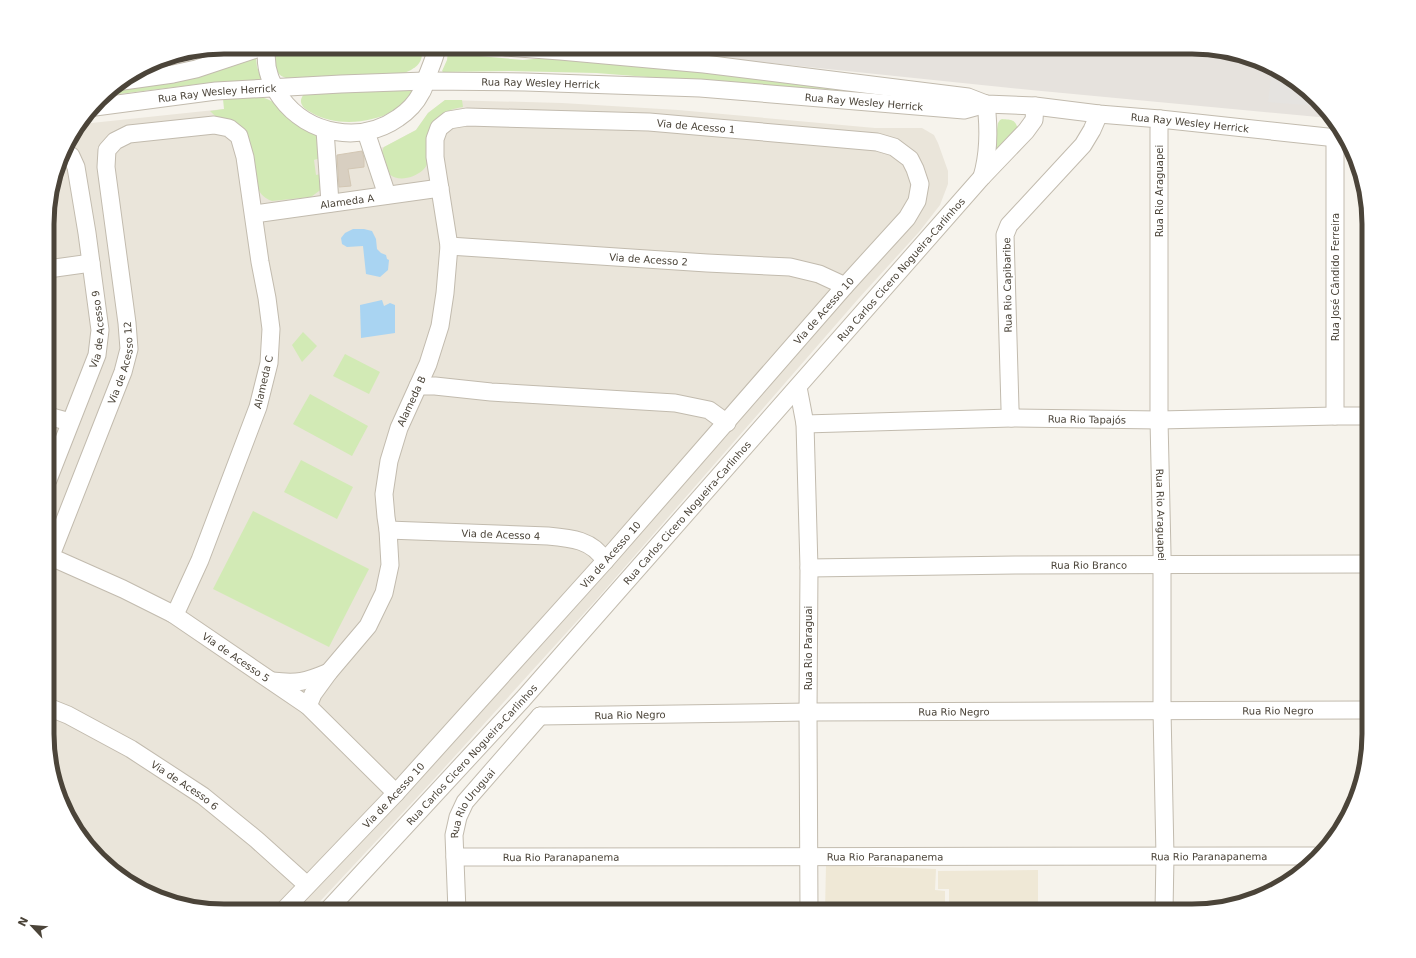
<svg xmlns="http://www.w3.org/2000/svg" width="1416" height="958" font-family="'DejaVu Sans',sans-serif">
  <rect width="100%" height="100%" fill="#f6f3ec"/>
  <!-- residential -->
  <path fill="#eae5da" d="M445 100 562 103 678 110 875 128H922L934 135 938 143 948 171V184L940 205 919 232 859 298 597 599 435 778 311 911H224L167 902 125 881 71 823 48 757V201L65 146 82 124 224 109 314 160 384 147 416 130 428 113Z"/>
  <!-- industrial -->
  <path fill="#e6e2dd" d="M615 47H1192L1249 56 1291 77 1329 118 1031 90Z"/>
  <!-- education -->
  <g fill="#efe8d6">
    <path d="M826 865 936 869 935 890 945 891V911H825Z"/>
    <path d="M1038 870V911H949V889H938V871Z"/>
  </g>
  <!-- green -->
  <g fill="#d2eab5">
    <path d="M282 47H421C426 64 412 71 398 75L286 78C272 74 271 56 282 47Z"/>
    <path d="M448 51 468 55 523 60 555 57 693 71 812 85 880 95 596 73 509 71 443 72 442 71 447 60Z"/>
    <path d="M256 58 257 67 262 80 231 82H216L103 96 107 91 165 82Z"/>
    <path d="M409 89 412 92V96C400 107 388 116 372 119 353 124 329 123 312 113 309 111 304 109 302 105 300 101 301 98 304 94Z"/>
    <path d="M261 97C278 101 302 123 317 134L323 158 314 160 316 175 325 173 323 188 311 197 272 201C250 194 257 168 250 150 247 144 217 118 210 111L224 109 223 99Z"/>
    <path d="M445 100H462L463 107C455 108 445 111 439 118 435 122 431 147 430 154 428 161 428 165 423 170 409 182 386 183 383 161 382 155 381 152 384 147L416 130 428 113Z"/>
    <path d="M1002 119C1012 120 1015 119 1018 129L993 156 998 123 1000 120Z"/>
    <path d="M303 332 317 346 302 362 292 345Z"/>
    <path d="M345 354 380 372 369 394 333 376Z"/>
    <path d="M310 394 368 426 352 456 293 424Z"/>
    <path d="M301 460 353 487 337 519 284 492Z"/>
    <path d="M253 511 369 569 329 647 213 589Z"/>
  </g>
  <!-- parking -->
  <path fill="#e5e3e0" d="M1272 68 1291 77 1318 106 1268 102Z"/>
  <!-- water -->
  <g fill="#a9d4f2">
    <path d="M353 229H364L372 231 376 239 377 249 381 253 386 255 387 259 389 260 388 270 380 277 366 274 363 246 347 247 342 244 341 238 345 233Z"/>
    <path d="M382 300 384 306 390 303 395 305V333L361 338 360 305Z"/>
  </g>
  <!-- building -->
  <path fill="#d8cfc1" stroke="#d3c7b4" d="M362 151 364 158V167L348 169 351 186 339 187 337 155Z"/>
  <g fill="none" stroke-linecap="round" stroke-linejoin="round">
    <!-- minor casing -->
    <g stroke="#c2bbae" stroke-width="19">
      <g id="minor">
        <path d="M267 47C264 66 270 83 281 98 308 135 361 144 398 118 407 112 416 103 421 93 424 89 425 84 426 79 430 68 435 58 437 47"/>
        <path id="s1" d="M506 47 560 51 704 64 968 97 986 104 1035 106 1099 114 1160 119 1346 139"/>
        <path d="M123 81 173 74 196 69 262 47"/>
        <path id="s2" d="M95 107 216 91 341 84 425 81 525 82 700 88 964 110 986 104"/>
        <path id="s3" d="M1160 119 1159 129V420L1162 553V710L1165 856 1164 911"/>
        <path d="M325 130 330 203"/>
        <path d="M366 132 387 195"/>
        <path d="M1335 138V416"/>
        <path d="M982 177C989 153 989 128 986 104"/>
        <path id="s4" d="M254 214 440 188"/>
        <path id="s5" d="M449 246 707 263 790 267 819 274 845 286"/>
        <path d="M48 269 91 263"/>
        <path d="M418 386H435L491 392 675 403 709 410 727 423"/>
        <path d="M798 387 805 424 809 568 808 712 809 911"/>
        <path d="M48 416 70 422"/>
        <path d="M1011 418 1010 408 1005 235 1009 225 1083 145 1092 130 1099 114"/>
        <path id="s6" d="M805 424 1011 418 1159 420 1335 416H1369"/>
        <path id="s7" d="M48 480 97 355 100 330 87 233 76 167 71 156 64 151"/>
        <path id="s8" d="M388 530 548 536C571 538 593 540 605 561"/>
        <path id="s9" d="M51 557 123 589 173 614 308 706 396 793"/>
        <path id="s10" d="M48 563 123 372 129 349 127 323 106 167 107 150 115 141 129 134 214 125 229 128 239 136 245 157 260 262 267 298 271 329 269 363 258 407 200 560 178 608 173 614"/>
        <path id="s11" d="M809 568 1015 565 1369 564"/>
        <path d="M272 681C298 684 305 682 329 672"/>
        <path id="s12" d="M48 707 68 715 131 749 203 796 257 840 307 885"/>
        <path id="s13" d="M540 716 808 712 1369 710"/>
        <path id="s14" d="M455 857 1314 856"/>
        <path id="s15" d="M283 911 396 793 605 561 845 286 907 218 917 201 920 184 915 169 910 159 894 147 877 142 649 122 467 117 449 120 439 128 435 139V157L449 246 445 293 440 326 428 364 399 428 389 461 384 494 386 517 388 530 390 565 384 593 368 626 329 672 313 694 308 706"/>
        <path id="s16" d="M327 911 523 699 982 177 1026 131 1034 120 1035 106"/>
        <path id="s17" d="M457 911 454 835 458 817 465 802 540 716"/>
      </g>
    </g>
    <!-- minor -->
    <use href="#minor" stroke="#fff" stroke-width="17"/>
  </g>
  <g text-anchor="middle" stroke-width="3.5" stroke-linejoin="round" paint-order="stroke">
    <!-- street labels -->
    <g font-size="10" fill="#4b4439" stroke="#fff">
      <text dy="4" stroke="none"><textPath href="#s2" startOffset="447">Rua Ray Wesley Herrick</textPath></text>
      <text dy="4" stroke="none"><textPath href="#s2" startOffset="123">Rua Ray Wesley Herrick</textPath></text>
      <text dy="4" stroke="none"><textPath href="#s2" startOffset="771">Rua Ray Wesley Herrick</textPath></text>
      <text dy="4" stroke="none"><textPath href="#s1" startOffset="689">Rua Ray Wesley Herrick</textPath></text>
      <text transform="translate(696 126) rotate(5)" y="4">Via de Acesso 1</text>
      <text transform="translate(1159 191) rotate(-90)" y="4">Rua Rio Araguapei</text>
      <text dy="4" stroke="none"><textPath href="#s4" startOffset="94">Alameda A</textPath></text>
      <text dy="4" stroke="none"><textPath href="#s5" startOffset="200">Via de Acesso 2</textPath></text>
      <text dy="4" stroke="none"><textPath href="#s16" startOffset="861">Rua Carlos Cicero Nogueira-Carlinhos</textPath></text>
      <text transform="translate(1335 277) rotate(-90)" y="4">Rua José Cândido Ferreira</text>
      <text transform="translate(1007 285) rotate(-91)" y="4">Rua Rio Capibaribe</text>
      <text dy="4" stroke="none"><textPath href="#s15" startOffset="808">Via de Acesso 10</textPath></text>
      <text dy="4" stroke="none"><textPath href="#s7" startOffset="160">Via de Acesso 9</textPath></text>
      <text dy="4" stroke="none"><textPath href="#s10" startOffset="214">Via de Acesso 12</textPath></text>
      <text transform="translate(263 382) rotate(-77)" y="4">Alameda C</text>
      <text transform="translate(411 401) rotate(-65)" y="4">Alameda B</text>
      <text dy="4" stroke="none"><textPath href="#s6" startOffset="282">Rua Rio Tapajós</textPath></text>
      <text dy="4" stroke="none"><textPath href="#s16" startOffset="537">Rua Carlos Cicero Nogueira-Carlinhos</textPath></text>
      <text dy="4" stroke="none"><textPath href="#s3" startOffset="396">Rua Rio Araguapei</textPath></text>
      <text dy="4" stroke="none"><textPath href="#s8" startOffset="113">Via de Acesso 4</textPath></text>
      <text dy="4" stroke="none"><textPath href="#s15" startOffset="484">Via de Acesso 10</textPath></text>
      <text dy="4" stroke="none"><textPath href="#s11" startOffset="280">Rua Rio Branco</textPath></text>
      <text transform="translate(808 648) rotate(-90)" y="4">Rua Rio Paraguai</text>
      <text dy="4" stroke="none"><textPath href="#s9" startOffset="211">Via de Acesso 5</textPath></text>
      <text dy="4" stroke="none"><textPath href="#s13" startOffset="738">Rua Rio Negro</textPath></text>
      <text dy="4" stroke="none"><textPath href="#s13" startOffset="414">Rua Rio Negro</textPath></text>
      <text dy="4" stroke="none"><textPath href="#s13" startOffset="90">Rua Rio Negro</textPath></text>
      <text dy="4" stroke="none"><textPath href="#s16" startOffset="213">Rua Carlos Cicero Nogueira-Carlinhos</textPath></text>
      <text dy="4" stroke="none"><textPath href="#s12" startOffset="158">Via de Acesso 6</textPath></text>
      <text dy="4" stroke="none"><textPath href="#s15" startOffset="160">Via de Acesso 10</textPath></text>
      <text dy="4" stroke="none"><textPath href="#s17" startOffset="113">Rua Rio Uruguai</textPath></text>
      <text dy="4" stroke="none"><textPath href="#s14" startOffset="754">Rua Rio Paranapanema</textPath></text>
      <text dy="4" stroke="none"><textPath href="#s14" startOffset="430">Rua Rio Paranapanema</textPath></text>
      <text dy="4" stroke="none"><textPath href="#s14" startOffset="106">Rua Rio Paranapanema</textPath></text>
    </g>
  </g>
  <!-- crop -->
  <path d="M0 0H1416V958H0ZM224 54H1192A170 170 0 0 1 1362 224V734A170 170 0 0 1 1192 904H224A170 170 0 0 1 54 734V224A170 170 0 0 1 224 54Z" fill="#fff" fill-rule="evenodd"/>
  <path fill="none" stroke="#4b4439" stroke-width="5" d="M224 54H1192A170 170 0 0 1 1362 224V734A170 170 0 0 1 1192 904H224A170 170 0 0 1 54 734V224A170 170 0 0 1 224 54Z"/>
  <!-- north arrow -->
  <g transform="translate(32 926) rotate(296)" stroke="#ffffff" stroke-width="3" paint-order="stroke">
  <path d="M0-3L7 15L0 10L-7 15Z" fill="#4b4439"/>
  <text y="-6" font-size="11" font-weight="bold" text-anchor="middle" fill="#4b4439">N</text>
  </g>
</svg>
